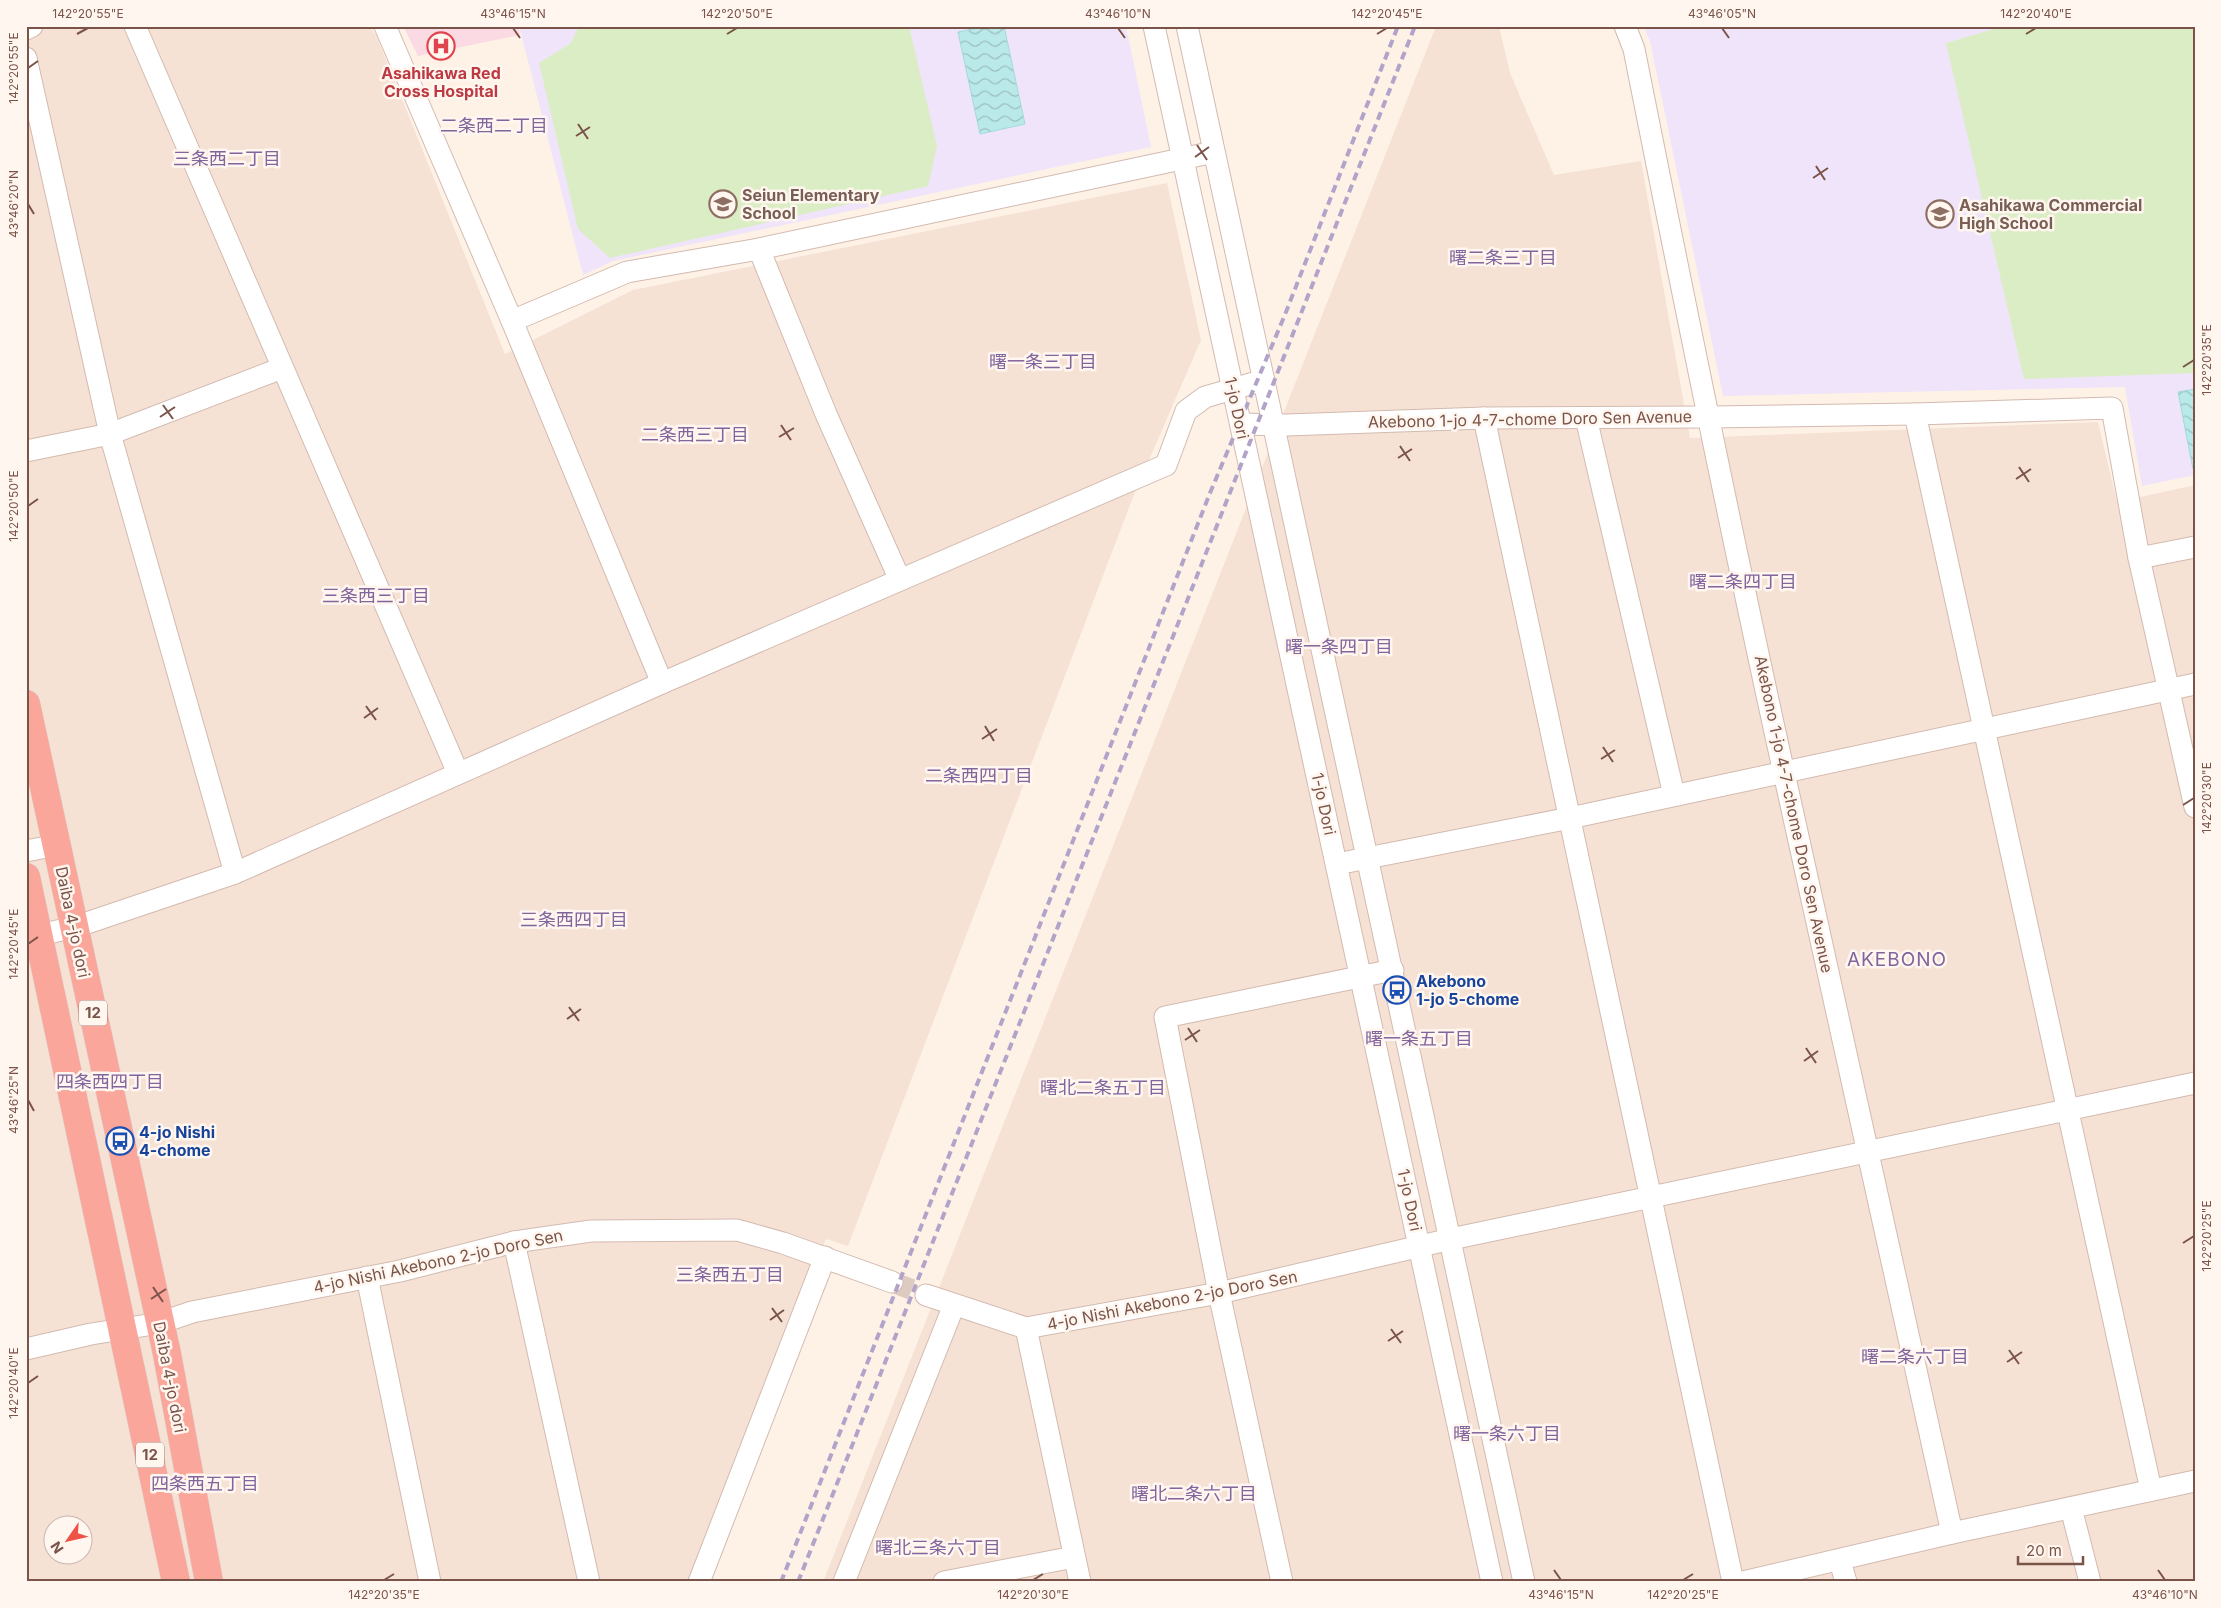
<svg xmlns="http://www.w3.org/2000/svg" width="2221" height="1608" font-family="Inter,'Noto Sans JP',sans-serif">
  <defs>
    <pattern id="water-waves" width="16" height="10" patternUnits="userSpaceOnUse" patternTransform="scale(1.25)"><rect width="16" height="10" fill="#bae9e9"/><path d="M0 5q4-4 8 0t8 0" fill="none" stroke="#9cbfbf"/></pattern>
  </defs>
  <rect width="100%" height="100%" fill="#fef2e7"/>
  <!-- residential -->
  <g fill="#f6e2d5" fill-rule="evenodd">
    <path d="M26 26H369L376 35 505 354 633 290 1167 183 1201 340 1133 497 848 1246 826 1239 691 1582H26ZM52 1526H82V1556H52Z"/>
    <path d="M1436 26H1499L1510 73 1554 175 1641 161 1690 438 2098 422 2117 502 2195 485V1582H823Z"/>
  </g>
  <!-- education -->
  <g fill="#efe4fa">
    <path d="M519 26H1126L1151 147 613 261 583 275Z"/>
    <path d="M1643 26H2192L2195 33V475L2142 486 2125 387 1723 396 1650 41Z"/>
  </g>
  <!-- medical -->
  <path fill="#fcdae3" d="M403 26H518L520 35 418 56Z"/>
  <!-- green -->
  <g fill="#dbedc4">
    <path d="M579 26H909L937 146 928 186 610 258 578 229 539 63 571 43Z"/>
    <path d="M2004 26H2194L2195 373 2024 379 1946 43Z"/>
  </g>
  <!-- water -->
  <g fill="url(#water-waves)" stroke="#a0dbdb">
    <path d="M988 26H1004L1025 124 980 134 958 32Z"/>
    <path d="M2195 389V468L2193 469 2178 392Z"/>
  </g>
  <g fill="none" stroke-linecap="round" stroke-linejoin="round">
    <!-- minor-tunnel -->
    <path stroke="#ddcac0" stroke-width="21" stroke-dasharray="21 11" stroke-linecap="butt" d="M892 1282 926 1295"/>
    <!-- minor casing -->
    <g stroke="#d3baaf" stroke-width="23">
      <g id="minor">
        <path d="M135 26 458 773"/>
        <path d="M385 26 512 321 662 683"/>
        <path d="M1154 26 1492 1582"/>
        <path d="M1187 26 1524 1582"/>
        <path d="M1625 26 1634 49C1682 291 1731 533 1784 773 1840 1026 1897 1279 1952 1533"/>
        <path d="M26 29 32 26"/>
        <path d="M26 58 110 434 235 873"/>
        <path d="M759 249 826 414 900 580"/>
        <path d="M512 321 627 272 759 249 1214 152"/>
        <path d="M1915 414 2151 1490"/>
        <path d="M1484 418 1733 1582"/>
        <path d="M1586 418 1674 795"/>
        <path d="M1241 424 1287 425 1484 418 1709 417 1915 414 2112 408 2139 558 2195 807"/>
        <path d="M26 451 110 434 282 368"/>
        <path d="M2139 558 2195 547"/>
        <path d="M26 851 57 845"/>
        <path d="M1337 864 1570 818 2195 684"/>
        <path d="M39 935 75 927 235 873 662 683 1166 465 1186 411 1205 397 1264 380"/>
        <path d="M514 1242 589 1582"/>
        <path d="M367 1277 430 1582"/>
        <path d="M926 1295 1026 1328 1219 1293 1451 1239 2195 1083"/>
        <path d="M1026 1328 1080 1582"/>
        <path d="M26 1349 91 1334 160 1323 192 1312 400 1271 514 1242 591 1231 737 1230 783 1243 892 1282"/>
        <path d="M2071 1508 2090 1582"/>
        <path d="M1840 1561 1846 1582"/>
        <path d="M699 1582 825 1257"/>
        <path d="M844 1582 954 1305"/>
        <path d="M944 1582 1074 1557"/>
        <path d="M1282 1582 1219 1293 1165 1017 1393 970"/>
        <path d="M1743 1582 1952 1533 2195 1481"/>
      </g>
    </g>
    <!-- highway casing -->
    <g stroke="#dcd2d0" stroke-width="29">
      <g id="highway">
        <path d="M26 704 167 1354 209 1582"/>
        <path d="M26 877 176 1582"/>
      </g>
    </g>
    <!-- minor -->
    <use href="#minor" stroke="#fff" stroke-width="21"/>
    <!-- highway -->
    <use href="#highway" stroke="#fba69b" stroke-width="28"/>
    <!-- rail -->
    <g stroke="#b2a4c9" stroke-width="4" stroke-dasharray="8 5" stroke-linecap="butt">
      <path d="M781 1582 1210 493 1284 317 1398 26"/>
      <path d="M798 1582 1415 26"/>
    </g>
  </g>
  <!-- ticks -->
  <path fill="none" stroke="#7a5349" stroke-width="2" d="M513 28 520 38M1118 28 1125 38M1722 28 1729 38M77 34 88 28M727 34 737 28M1377 34 1387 28M2026 34 2036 28M28 68 38 61M578 124 588 139M576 136 590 127M1197 145 1207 160M1195 157 1209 147M1816 166 1825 180M1813 178 1828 168M28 204 34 214M2183 367 2194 360M163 405 173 419M160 417 175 407M781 425 791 440M779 437 794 428M1400 446 1410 461M1398 458 1412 449M2019 467 2029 482M2016 479 2031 469M28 506 38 499M366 706 376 720M364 718 378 708M985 726 994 741M982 739 997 729M1603 747 1613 762M1601 759 1615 750M2183 805 2194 798M28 944 38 937M569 1007 579 1021M567 1019 581 1009M1188 1028 1197 1042M1185 1040 1200 1030M1806 1048 1816 1063M1804 1061 1818 1051M28 1100 34 1111M2183 1243 2194 1236M153 1287 163 1302M151 1299 166 1289M772 1308 782 1322M770 1320 784 1310M1391 1329 1401 1343M1388 1341 1403 1331M2009 1350 2019 1364M2007 1362 2022 1352M28 1383 38 1376M1554 1570 1561 1580M2158 1570 2165 1580M384 1580 394 1574M1033 1580 1043 1574M1683 1580 1693 1574"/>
  <!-- icons -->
  <defs>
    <g id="hospital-ring" transform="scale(1.4375)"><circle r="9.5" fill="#fff6ef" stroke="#e0444e" stroke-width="1.5"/><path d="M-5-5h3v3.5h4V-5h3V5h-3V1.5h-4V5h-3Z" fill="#e0444e"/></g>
    <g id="school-ring" transform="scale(1.4375)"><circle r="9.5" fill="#fff6ef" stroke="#8d6e63" stroke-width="1.5"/><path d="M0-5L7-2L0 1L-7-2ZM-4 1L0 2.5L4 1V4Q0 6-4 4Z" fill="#8d6e63"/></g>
    <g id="bus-ring" transform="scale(1.4375)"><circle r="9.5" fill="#fff6ef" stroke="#1a4fb4" stroke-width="1.5"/><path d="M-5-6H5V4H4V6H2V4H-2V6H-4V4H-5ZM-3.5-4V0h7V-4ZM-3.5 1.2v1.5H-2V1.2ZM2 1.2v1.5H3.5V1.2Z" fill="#1a4fb4"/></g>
  </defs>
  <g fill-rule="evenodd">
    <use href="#hospital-ring" x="441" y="46"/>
    <use href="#school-ring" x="723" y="204"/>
    <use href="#school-ring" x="1940" y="214"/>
    <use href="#bus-ring" x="1397" y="990"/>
    <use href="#bus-ring" x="120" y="1141"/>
  </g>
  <g text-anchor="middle" stroke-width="5" stroke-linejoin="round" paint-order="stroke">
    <!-- shield labels -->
    <g fill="#fff6ef" stroke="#a2847b" stroke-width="1">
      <rect x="79" y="1000.5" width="28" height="25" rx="4"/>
      <rect x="136" y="1442.5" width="28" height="25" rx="4"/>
    </g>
    <g font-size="15" font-weight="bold" fill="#7a5349">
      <text x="93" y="1018">12</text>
      <text x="150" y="1460">12</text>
    </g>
    <!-- health labels -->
    <g font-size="16" font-weight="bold" fill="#be3a42" stroke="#fff6ef">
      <text x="441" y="79">Asahikawa Red<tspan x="441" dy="18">Cross Hospital</tspan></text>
    </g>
    <!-- education labels -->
    <g font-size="16" font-weight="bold" fill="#785e54" stroke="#fff6ef" text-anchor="start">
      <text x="742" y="201">Seiun Elementary<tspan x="742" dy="18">School</tspan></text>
      <text x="1959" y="211">Asahikawa Commercial<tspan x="1959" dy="18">High School</tspan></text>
    </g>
    <!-- street labels -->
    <g font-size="16" fill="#7a5349" stroke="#fff6ef">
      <text transform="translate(1237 408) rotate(78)" y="6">1-jo Dori</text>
      <text transform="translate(1530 419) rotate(-1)" y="6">Akebono 1-jo 4-7-chome Doro Sen Avenue</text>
      <text transform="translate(1324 804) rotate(78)" y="6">1-jo Dori</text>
      <text transform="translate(1794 814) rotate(78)" y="6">Akebono 1-jo 4-7-chome Doro Sen Avenue</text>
      <text transform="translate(73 922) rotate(78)" y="6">Daiba 4-jo dori</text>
      <text transform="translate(1410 1200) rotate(78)" y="6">1-jo Dori</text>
      <text transform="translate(438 1261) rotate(-12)" y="6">4-jo Nishi Akebono 2-jo Doro Sen</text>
      <text transform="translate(1172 1300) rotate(-11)" y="6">4-jo Nishi Akebono 2-jo Doro Sen</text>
      <text transform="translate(170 1377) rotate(79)" y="6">Daiba 4-jo dori</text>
    </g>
    <!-- transit labels -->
    <g font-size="16" font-weight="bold" fill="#164399" stroke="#fff6ef" text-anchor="start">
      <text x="1416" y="987">Akebono<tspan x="1416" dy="18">1-jo 5-chome</tspan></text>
      <text x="139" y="1138">4-jo Nishi<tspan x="139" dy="18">4-chome</tspan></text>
    </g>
    <!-- neighbourhood labels -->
    <g font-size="18" fill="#82659d" stroke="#fff6ef">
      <text x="494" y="132">二条西二丁目</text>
      <text x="227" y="165">三条西二丁目</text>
      <text x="1503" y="264">曙二条三丁目</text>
      <text x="1043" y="368">曙一条三丁目</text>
      <text x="695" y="441">二条西三丁目</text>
      <text x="1743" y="588">曙二条四丁目</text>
      <text x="376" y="602">三条西三丁目</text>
      <text x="1339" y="653">曙一条四丁目</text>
      <text x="979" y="782">二条西四丁目</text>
      <text x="574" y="926">三条西四丁目</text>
      <text x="1419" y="1045">曙一条五丁目</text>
      <text x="110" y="1088">四条西四丁目</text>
      <text x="1103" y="1094">曙北二条五丁目</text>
      <text x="730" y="1281">三条西五丁目</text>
      <text x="1915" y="1363">曙二条六丁目</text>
      <text x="1507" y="1440">曙一条六丁目</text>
      <text x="205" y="1490">四条西五丁目</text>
      <text x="1194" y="1500">曙北二条六丁目</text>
      <text x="938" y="1554">曙北三条六丁目</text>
    </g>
    <!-- quarter labels -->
    <g font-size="19" letter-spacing="1" fill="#82659d" stroke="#fff6ef">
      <text x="1897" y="966">AKEBONO</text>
    </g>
  </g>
  <!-- border -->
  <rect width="2221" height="1608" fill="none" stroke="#fff6ef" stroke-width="55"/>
  <!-- north arrow -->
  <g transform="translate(68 1540) rotate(236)"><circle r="24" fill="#fff6ef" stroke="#cab5ad"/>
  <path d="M0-4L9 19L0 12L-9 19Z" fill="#ee5246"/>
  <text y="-8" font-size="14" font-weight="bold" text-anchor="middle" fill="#7a5349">N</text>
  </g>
  <!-- scale -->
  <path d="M2018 1556v8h65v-8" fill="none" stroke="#7a5349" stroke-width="2.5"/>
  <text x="2026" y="1556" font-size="15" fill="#7a5349" stroke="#fff6ef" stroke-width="4" paint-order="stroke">20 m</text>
  <rect x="28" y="28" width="2166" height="1552" fill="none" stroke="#7a5349" stroke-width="2"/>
  <g font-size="12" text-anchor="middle" fill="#7a5349">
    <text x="88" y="18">142°20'55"E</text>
    <text x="513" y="18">43°46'15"N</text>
    <text x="737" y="18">142°20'50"E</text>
    <text x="1118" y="18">43°46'10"N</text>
    <text x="1387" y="18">142°20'45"E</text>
    <text x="1722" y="18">43°46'05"N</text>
    <text x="2036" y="18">142°20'40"E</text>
    <text transform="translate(14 68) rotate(-90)" y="4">142°20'55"E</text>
    <text transform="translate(14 204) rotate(-90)" y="4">43°46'20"N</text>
    <text transform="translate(2207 360) rotate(-90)" y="4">142°20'35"E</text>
    <text transform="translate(14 506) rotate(-90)" y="4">142°20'50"E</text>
    <text transform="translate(2207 798) rotate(-90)" y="4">142°20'30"E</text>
    <text transform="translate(14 944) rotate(-90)" y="4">142°20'45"E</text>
    <text transform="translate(14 1100) rotate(-90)" y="4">43°46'25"N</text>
    <text transform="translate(2207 1236) rotate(-90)" y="4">142°20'25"E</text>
    <text transform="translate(14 1383) rotate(-90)" y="4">142°20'40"E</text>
    <text x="384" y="1599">142°20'35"E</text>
    <text x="1033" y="1599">142°20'30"E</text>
    <text x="1561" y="1599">43°46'15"N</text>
    <text x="1683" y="1599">142°20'25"E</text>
    <text x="2165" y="1599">43°46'10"N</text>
  </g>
</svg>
